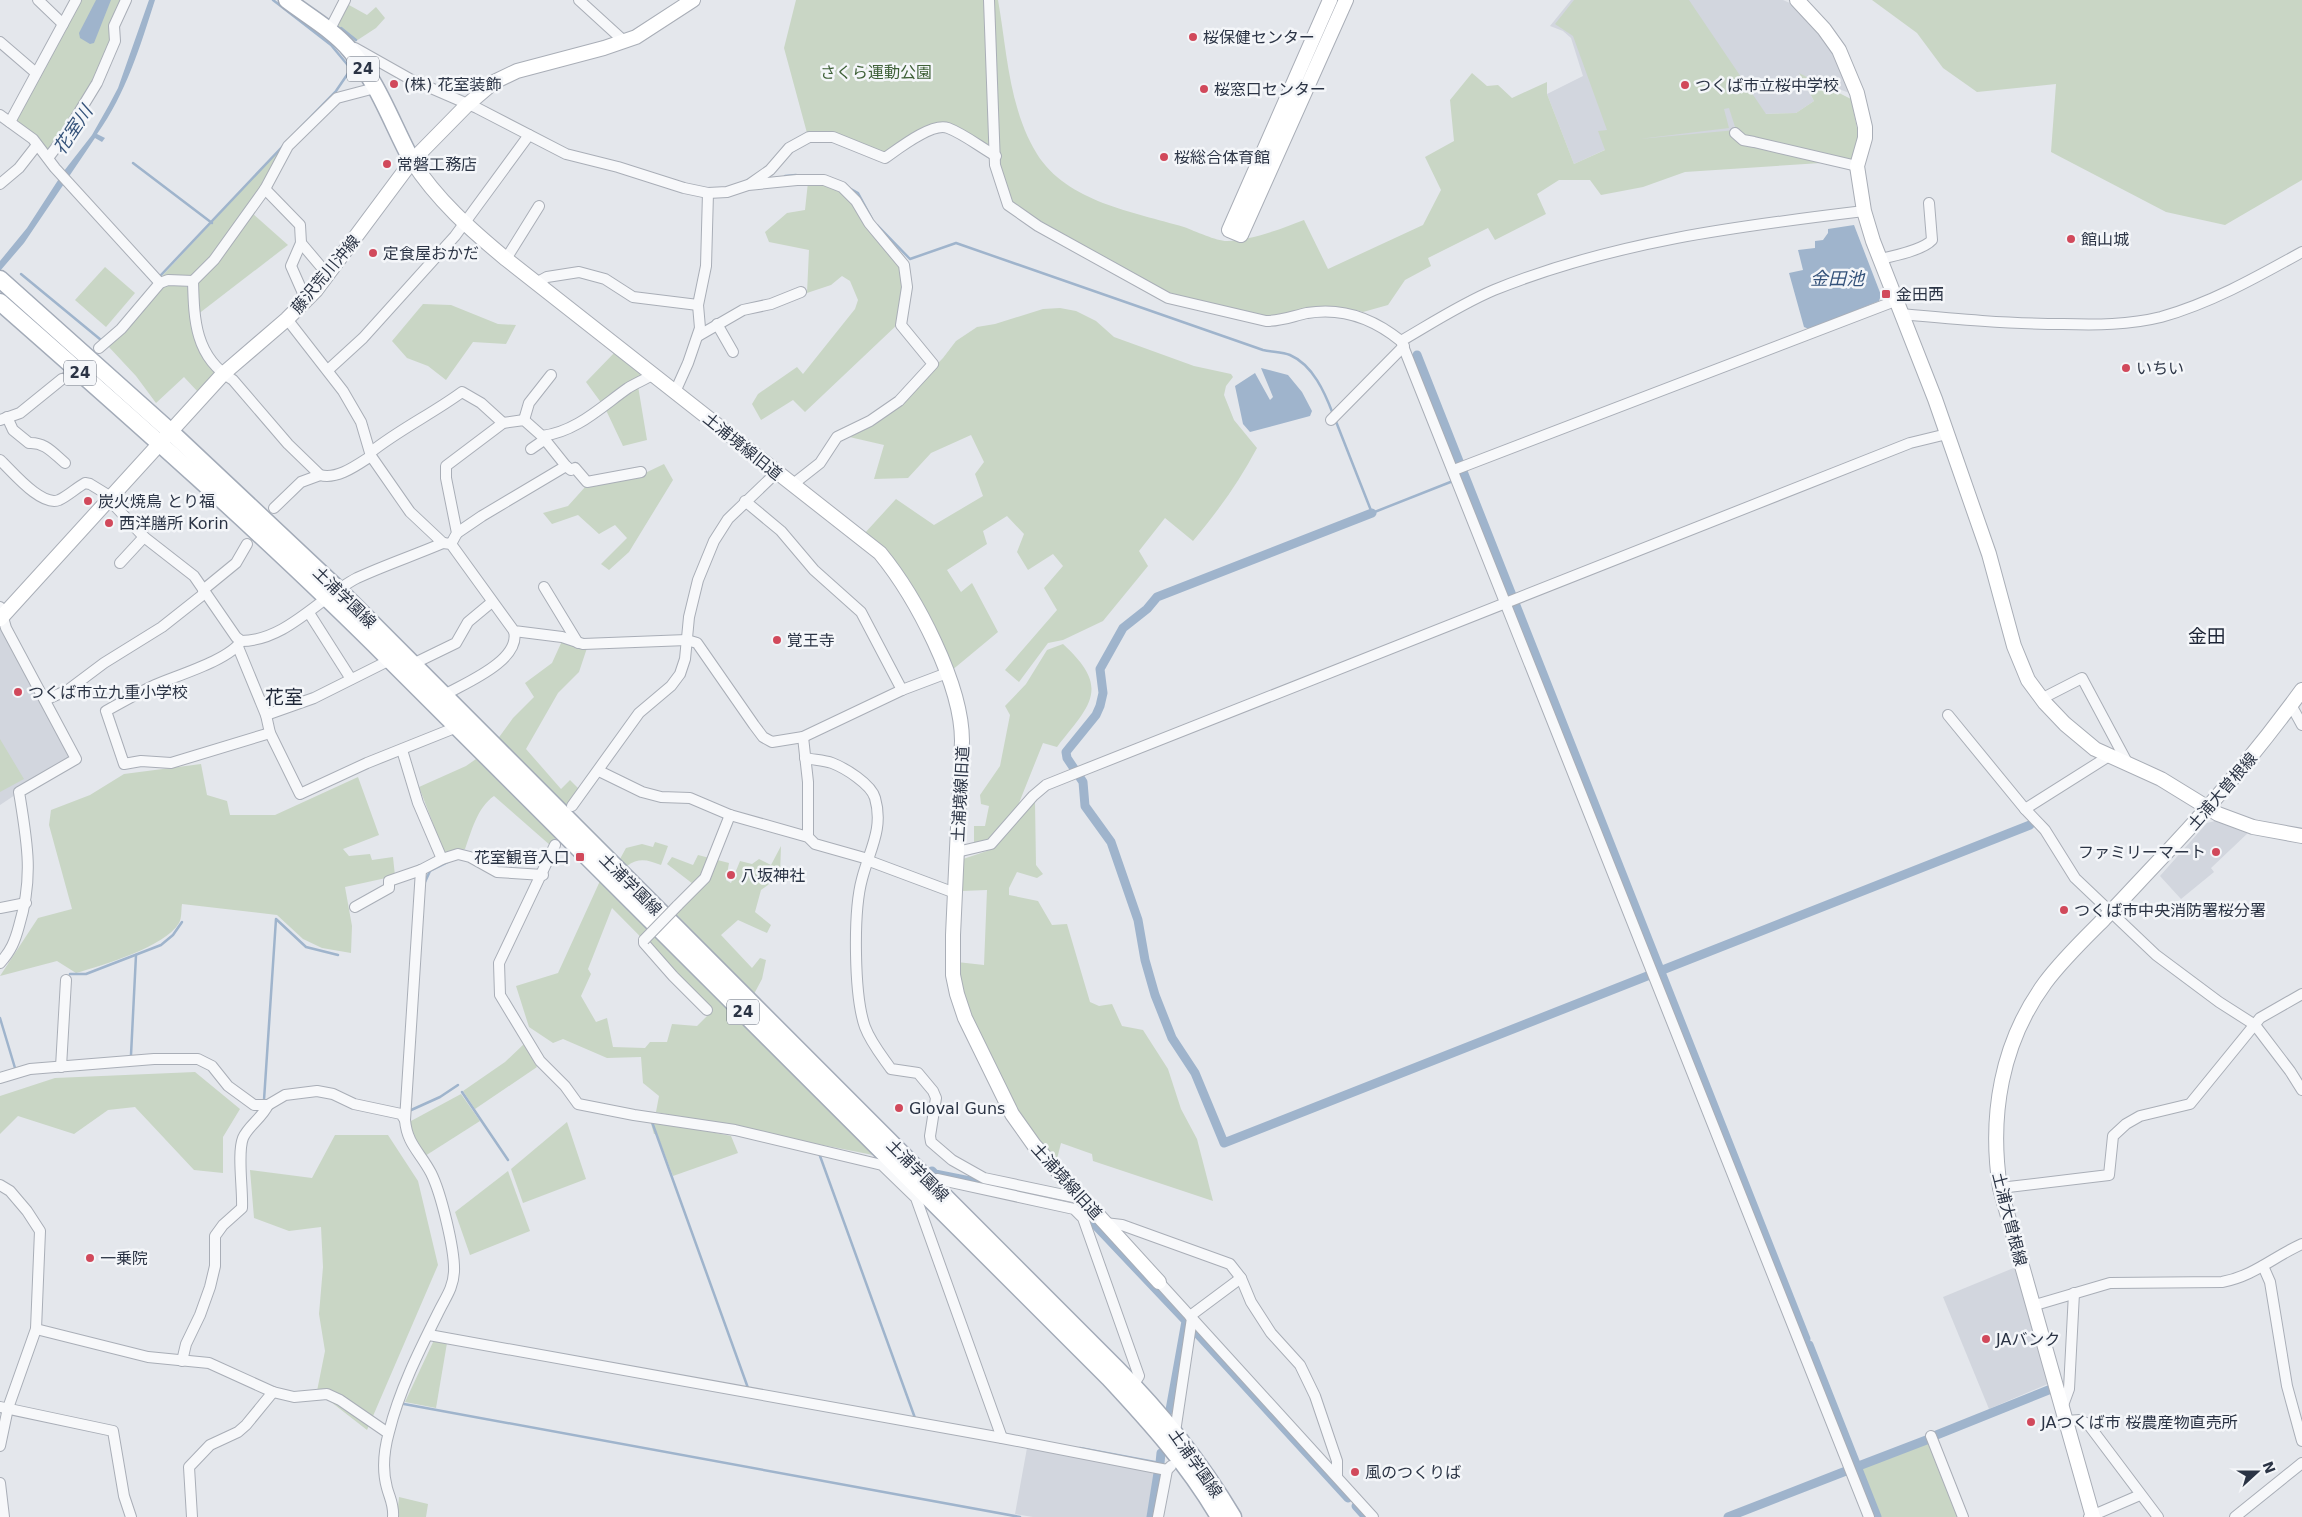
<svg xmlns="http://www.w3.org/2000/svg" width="2302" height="1517" font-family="'DejaVu Sans','Noto Sans JP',sans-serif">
  <rect width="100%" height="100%" fill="#e4e7ec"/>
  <!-- built -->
  <g fill="#d2d6de">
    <path d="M1571 0H1783L1792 4 1826 43 1841 67 1852 94 1799 74 1814 101 1796 113 1761 114 1737 130 1611 147 1574 164 1547 94 1583 76 1571 38 1563 31 1550 26Z"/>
    <path d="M0 628H2L70 755 69 759 0 805Z"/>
    <path d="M2219 820 2250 831 2211 868 2214 872 2181 899 2160 876 2207 823Z"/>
    <path d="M2016 1267 2050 1383 1989 1409 1943 1297Z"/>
    <path d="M1027 1448 1141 1469 1154 1474 1147 1517H1033L1015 1514Z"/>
  </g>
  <!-- green -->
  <g fill="#c9d6c5" fill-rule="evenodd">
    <path d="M82 0H123L112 42 97 76 50 151H46L17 123 16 119Z"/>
    <path d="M796 0H998C1007 51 1009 109 1037 154 1067 202 1134 212 1184 227 1195 231 1216 241 1227 241 1252 240 1281 229 1304 220L1328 269 1423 225 1441 190 1425 157 1454 141 1450 100 1472 73 1487 86 1498 85 1512 98 1547 82V94L1574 164 1605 150 1598 131 1607 130 1573 36 1555 24 1574 0H1689L1766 114 1796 113 1814 101 1799 73 1851 99 1859 138 1852 161 1685 172 1643 187 1601 195 1590 180H1559L1537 194 1546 214 1495 240 1488 228 1428 258 1431 266 1405 280 1388 305 1363 312 1356 310H1305L1276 319 1166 293 1014 206 999 165 950 126 884 154 824 132 807 133 784 48ZM1729 108 1736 130 1639 139 1729 128 1724 109Z"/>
    <path d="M1872 0H2302V180L2225 225 2166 212 2051 152 2056 84 1977 92 1943 68 1917 33Z"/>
    <path d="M349 5 367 15 376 7 385 18 376 28 353 43 341 33 337 22Z"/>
    <path d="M283 146 268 178 210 257 194 274 186 277 162 276Z"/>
    <path d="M808 182H818L840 188 898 258 904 282 899 323 805 412 793 400 761 420 752 404 758 394 797 367 803 374 855 309 858 300 850 281 842 276 831 285 807 293 809 250 769 242 765 232 787 213 805 210Z"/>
    <path d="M252 213 288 245 197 315 198 281Z"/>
    <path d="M105 267 135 293 106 327 75 300Z"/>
    <path d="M167 284 190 287 194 334 216 372 198 392 184 377 156 403 136 376 108 346Z"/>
    <path d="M423 304 451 305 498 324 516 325 506 344 473 342 446 380 428 366 407 358 392 341Z"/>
    <path d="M1060 308 1076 311 1096 321 1114 337 1194 366 1231 374 1233 377 1226 386 1224 395 1234 420 1257 448C1239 482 1218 511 1193 541L1165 518 1139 551 1148 566 1103 621 1063 640 1048 643 1019 682 1005 670 1057 610 1044 588 1063 566 1053 554 1028 570 1017 552 1024 534 1007 516 983 531 987 544 947 570 961 592 972 583 998 632 951 671 864 534 896 499 934 525 983 496 975 474 984 462 971 435 931 453 908 478 874 479 884 445 845 436 900 402 943 358 956 341 977 327 995 324 1043 309Z"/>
    <path d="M616 351 644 374 638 386 647 440 623 446 605 408 586 382Z"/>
    <path d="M664 464 673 480 629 552 609 570 601 564 627 538 615 525 599 534 578 515 552 524 543 513 568 506 586 486 643 474Z"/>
    <path d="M562 641 587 648 579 672 558 693 526 749 561 789 570 780 580 790 566 807 497 740 513 718 534 697 525 683 552 663Z"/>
    <path d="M1063 644C1111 688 1091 704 1057 747L1043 743 1015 813 988 839 974 844V826H985L989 806 981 804 980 795 1000 766 1010 715 1005 706 1026 684 1047 650Z"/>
    <path d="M0 739 24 779 0 792Z"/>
    <path d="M476 759 557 836 551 846 494 796C477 808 472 830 465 849L445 855 419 787 466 766Z"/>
    <path d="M201 764 207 795 227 801 230 815H275L358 777 379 835 343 849 349 856 370 854 372 860 393 857 395 876 345 887 352 926 351 953 322 948 303 939 277 915 182 904C181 910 182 918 179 923 165 947 103 965 76 973L57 961 0 976 38 918 72 909 49 825 51 810 90 795 124 774Z"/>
    <path d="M1035 802 1036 865 1043 874 1037 878 1017 872 1009 888V895L1038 901 1052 925 1067 924 1090 1002 1099 1006 1112 1004 1122 1026 1143 1030 1168 1069 1181 1109 1197 1139 1213 1201 1093 1161 1092 1154 1061 1143 1056 1163 1019 1117 960 992 957 962 984 965 987 890 962 891 960 887 963 859 990 850Z"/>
    <path d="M655 842 668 846 661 865C648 860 639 857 627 866L620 859 626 848 642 844 653 847Z"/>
    <path d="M781 846 780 876 773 878 768 885 761 890 755 912 771 925 767 933 738 920 721 935 752 968 760 958 766 960 762 979 754 994 674 912 697 887 667 864 672 857 693 865 698 855 729 863 726 880 731 883 740 861 752 864 759 859 771 865Z"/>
    <path d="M600 881 873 1155 656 1112 659 1096 643 1083 641 1057 607 1058 563 1039 553 1043 529 1027 516 986 558 973ZM612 908 713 1010 697 1026 672 1024 667 1042H650L645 1048 613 1047 607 1018 596 1022 581 996 591 974 588 969Z"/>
    <path d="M524 1044 537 1067 475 1109 463 1091 505 1062Z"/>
    <path d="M195 1072 240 1109 223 1137V1173L194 1170 135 1107 108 1110 74 1134 18 1116 0 1134V1096L55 1078Z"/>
    <path d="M461 1094 480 1121 425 1156 415 1143 408 1125 411 1121Z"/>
    <path d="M650 1120 731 1136 738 1153 673 1176 657 1134H654Z"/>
    <path d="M567 1122 586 1179 523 1203 511 1169Z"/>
    <path d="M335 1135H388L418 1181 438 1265 367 1430 317 1391 325 1351 319 1314 323 1267 321 1227 289 1231 254 1218 250 1170 312 1178Z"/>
    <path d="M508 1171 530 1231 470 1255 455 1212Z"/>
    <path d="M434 1340 447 1343 436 1408 405 1402Z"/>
    <path d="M1929 1441 1959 1517H1880L1860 1468Z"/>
    <path d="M399 1497 428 1504 426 1517H397Z"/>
  </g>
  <!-- water -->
  <g fill="#9fb4cc">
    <path d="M96 0H111L94 43 90 44 80 38 79 33Z"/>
    <path d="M149 0H155C140 47 126 93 97 134L105 138 102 142 95 138 24 243 0 271V261L27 228 64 171 92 135 109 105 118 88Z"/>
    <path d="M1854 225 1881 295 1879 301 1809 329 1804 327 1789 273 1803 270 1798 250 1815 248V241L1823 240 1828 233V229Z"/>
    <path d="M1261 368 1288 375 1302 392 1312 411 1310 416 1250 432 1243 424 1235 386 1255 373 1270 400 1273 397Z"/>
  </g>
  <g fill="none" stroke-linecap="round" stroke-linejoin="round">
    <!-- stream -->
    <g stroke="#9fb4cc" stroke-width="2.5">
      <path d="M273 0 331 45 351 69 336 91 298 130"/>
      <path d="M341 28 356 40"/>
      <path d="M133 163 212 223"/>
      <path d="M785 176 796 175"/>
      <path d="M849 188 858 193 872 219"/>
      <path d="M877 225 910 259 956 243 1263 350C1272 352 1283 352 1290 355 1313 365 1325 393 1333 414"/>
      <path d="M21 274 101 340"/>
      <path d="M161 275 283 146"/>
      <path d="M1335 419 1372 513 1453 481"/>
      <path d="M1458 479 1464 477"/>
      <path d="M425 882 430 871 450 861"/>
      <path d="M70 974H86L161 945 173 935 182 922"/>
      <path d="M0 1018 15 1068"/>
      <path d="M131 1055 136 955"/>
      <path d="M462 1092 508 1160"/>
      <path d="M264 1100 276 919 306 947 338 955"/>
      <path d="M409 1111 440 1097 458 1085"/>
      <path d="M652 1122 748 1388"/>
      <path d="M820 1156 915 1418"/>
      <path d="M404 1404 1020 1517"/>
      <path d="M1080 1448 1160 1463"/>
    </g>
    <!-- canal -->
    <g stroke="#9fb4cc" stroke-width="9">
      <path d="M1417 355 1806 1339"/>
      <path d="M1372 513 1157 597 1147 609 1123 628 1100 669 1103 693 1100 706 1096 715 1066 752 1067 758 1083 782 1085 806 1111 842 1138 920 1145 960 1155 995 1172 1038 1195 1073 1224 1143 2030 825"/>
      <path d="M932 1171 935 1174 975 1182"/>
      <path d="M990 1185 1022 1193"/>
      <path d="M1080 1209 1186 1321 1170 1410"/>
      <path d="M1195 1331 1348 1498"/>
      <path d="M1809 1345 1877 1517"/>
      <path d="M1934 1436 2051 1389"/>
      <path d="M1160 1463 1161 1453"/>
      <path d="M1856 1467 1929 1439"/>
      <path d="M1356 1506 1365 1516"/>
      <path d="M1151 1517 1158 1473"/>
      <path d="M1728 1517 1846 1471"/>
    </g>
    <!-- street-tunnel -->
    <path stroke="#bfc3cb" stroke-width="10" stroke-dasharray="10 5" stroke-linecap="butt" d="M62 379 99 348"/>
    <!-- street casing -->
    <g stroke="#a9aeb7" stroke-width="12">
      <g id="street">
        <path d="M38 0 63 24"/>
        <path d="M579 0 625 42"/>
        <path d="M989 0 995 165 1008 205 1038 226 1168 298 1266 321C1281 321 1293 316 1307 313 1342 307 1374 319 1401 341L1869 1517"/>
        <path d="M329 31 345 0"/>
        <path d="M0 42 36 73"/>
        <path d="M351 50 355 48 410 79 477 108 566 154 618 167 684 188 708 193 727 192 748 185 797 180H824L842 187 856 201 869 223 904 265 907 287 901 325 933 364 899 401 870 421 837 437 820 463 792 485"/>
        <path d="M0 115 33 139 55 168 160 283"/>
        <path d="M10 122 76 0"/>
        <path d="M1735 133 1743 140 1754 142 1857 166"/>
        <path d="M48 158 64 137 97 83 115 41 114 26 126 0"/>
        <path d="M0 184 19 168 37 145"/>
        <path d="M750 184 770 170 789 148 809 137H833L885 158C898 149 932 122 948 128 964 134 980 147 996 156"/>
        <path d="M265 189 300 225 301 243 291 266 306 300"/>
        <path d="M301 243 328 275"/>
        <path d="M506 259 539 206"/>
        <path d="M1880 259C1894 256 1923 250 1932 240L1929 203"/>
        <path d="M193 281C194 320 195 357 233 380L288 444 320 475C337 480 357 465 371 456"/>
        <path d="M536 283 547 277 579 272 605 279 633 297 698 305"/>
        <path d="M1901 314C1955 319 2009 324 2063 324 2096 325 2129 325 2161 317 2211 303 2257 277 2302 252"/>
        <path d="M717 324 733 352"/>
        <path d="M698 336 743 310 771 304 801 292"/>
        <path d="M1401 341C1432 323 1461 304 1494 290 1612 242 1738 226 1864 211"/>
        <path d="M99 348 121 329 160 283 168 280 193 281 214 260 265 189 288 146 337 98 375 88"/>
        <path d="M328 370 363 338 455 236 529 135"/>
        <path d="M675 392 688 363 700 328 698 305 706 266 708 193"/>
        <path d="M7 417 13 430 29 443C45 442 53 453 65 463"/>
        <path d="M0 420 20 413 62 379"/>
        <path d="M524 420 529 403 551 375"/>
        <path d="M1331 420 1404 346"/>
        <path d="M542 436 566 466 571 470 575 468 587 482 641 472"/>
        <path d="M531 449 544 440"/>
        <path d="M371 452C400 429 432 414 462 392L481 403 503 423"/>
        <path d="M0 460C12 471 41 507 59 500 68 496 76 488 85 483L90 484 108 495 114 505 144 537 194 576 236 637 241 641C286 641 320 597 357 578 385 565 415 555 443 543L410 512 371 456 361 422 343 391 287 319"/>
        <path d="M1454 470 1895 301"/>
        <path d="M745 501 781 531 814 570 861 612 902 690"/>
        <path d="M274 508 301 482 320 475"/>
        <path d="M457 533 482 516 566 466"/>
        <path d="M443 543 451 544 514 631 562 637 583 644 687 640 697 643 754 725 763 737 772 742 803 737 902 690 947 673"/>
        <path d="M451 544 457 533 446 478V466L503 423 524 420 542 436C576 432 601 407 628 388 636 383 644 380 652 375"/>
        <path d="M120 563 144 537"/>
        <path d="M544 587 578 643"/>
        <path d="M203 590 236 563 247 544"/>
        <path d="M0 607 6 628 76 759 19 792C27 841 34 877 19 926 15 941 11 951 0 963"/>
        <path d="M309 613 351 679"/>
        <path d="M241 641C230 660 175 676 155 685 138 693 122 702 106 711L124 764 141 761 171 763 270 733"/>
        <path d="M238 647 266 715 270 733 300 794 367 763 457 727"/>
        <path d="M414 665 419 661 456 643 468 622 492 602"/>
        <path d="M445 697 450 692C470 681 521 659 514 631"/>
        <path d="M2041 699 2082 678 2128 764"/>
        <path d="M45 700 68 690 104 663 162 627 205 593"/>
        <path d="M2291 705 2302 725"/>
        <path d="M266 715 314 698 390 660"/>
        <path d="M1948 715 2025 809 2045 830 2075 878 2156 955 2219 1002 2255 1025 2290 1071 2302 1090"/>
        <path d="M803 737 808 782V837"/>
        <path d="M402 750 418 803 442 859"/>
        <path d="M805 758C814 760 824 760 832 763 845 768 871 784 875 798 884 829 869 851 862 879 853 912 854 996 865 1027 871 1043 882 1056 891 1069L918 1073 933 1091 936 1098 930 1136 931 1142 952 1160 984 1178 1083 1199"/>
        <path d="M599 771 642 792 661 797 690 798 730 815 808 837 815 844 868 859 872 862 955 893"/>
        <path d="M572 806 639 713 671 686 680 674 685 659 689 617 698 580 714 541 728 519 776 473"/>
        <path d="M2025 809 2109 756"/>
        <path d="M555 845 499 963 500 995 540 1061 565 1086 578 1104 634 1115 735 1130 882 1165 916 1198 1002 1438"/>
        <path d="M957 852 991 844 1033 796 1046 785 1071 775 1910 443 1947 434"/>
        <path d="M677 906 705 878 730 815"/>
        <path d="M355 907 389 888V881L421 870 442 859 458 854 470 857 497 872 543 875"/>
        <path d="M0 908 26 903"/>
        <path d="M644 940V943L673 976 707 1010"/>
        <path d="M61 1067 66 980"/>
        <path d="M0 1078 30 1069 154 1059H198L212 1066 228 1086 254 1105H268L285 1095 317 1091 333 1094 354 1104 401 1114 405 1120"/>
        <path d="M928 1184 937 1179 1074 1209 1083 1218 1139 1376 1130 1390"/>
        <path d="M0 1185 10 1191 27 1211 40 1231 36 1329 8 1408 0 1446"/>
        <path d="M2000 1188 2109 1175 2113 1136 2126 1124 2140 1116 2190 1104 2260 1018 2302 994"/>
        <path d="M1105 1223 1122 1225 1230 1264 1241 1278 1251 1302 1271 1333 1300 1365 1315 1396 1337 1461V1476"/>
        <path d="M2263 1266 2270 1282 2287 1386 2302 1441"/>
        <path d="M1159 1282 1373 1517"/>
        <path d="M2032 1306 2110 1283 2222 1282C2254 1276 2273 1257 2302 1244"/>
        <path d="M1190 1316 1241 1278"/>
        <path d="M36 1329 148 1357 209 1363 273 1392 294 1397 327 1394 340 1400 388 1433"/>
        <path d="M429 1335 1002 1438 1167 1470"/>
        <path d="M182 1361 186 1344 200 1315 210 1287 215 1266V1236L223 1225 242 1208C243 1189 237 1153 243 1138 248 1126 262 1118 268 1105"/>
        <path d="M0 1407 113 1431 124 1496 131 1517"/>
        <path d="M2062 1408 2069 1389 2074 1293"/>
        <path d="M2066 1421 2080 1420 2088 1424 2158 1517"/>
        <path d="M1175 1432 1192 1318"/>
        <path d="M1931 1436 1963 1517"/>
        <path d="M0 1483 4 1517"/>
        <path d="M192 1517 189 1467 210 1445 238 1432 246 1425 273 1392"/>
        <path d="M393 1517C394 1505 390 1499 387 1488 382 1470 384 1450 389 1432 399 1391 419 1351 438 1313 445 1298 453 1289 454 1272 455 1250 441 1193 431 1173 420 1152 407 1144 405 1120L421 870"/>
        <path d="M1158 1517 1167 1470 1171 1466"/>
        <path d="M2089 1517 2140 1495"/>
        <path d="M2235 1517 2302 1463"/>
      </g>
    </g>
    <!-- secondary casing -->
    <g stroke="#a9aeb7" stroke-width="16">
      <g id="secondary">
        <path d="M1330 0 1229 230 1241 235 1346 0"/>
        <path d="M1797 0 1824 29 1839 50 1857 93 1865 127V138L1857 166 1864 211 1873 241 1935 399 1989 554 2014 646 2028 680 2045 703 2065 724 2095 749 2161 779 2218 814 2253 827 2302 836"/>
        <path d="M412 161C437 200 471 230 506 259L880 553C916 597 962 684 962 741L953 935V975L957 994 965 1018 1012 1114 1034 1145 1159 1282"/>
        <path d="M0 619 223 374 287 319 316 290 412 161 467 105 494 82 517 71 604 48 636 37 693 0"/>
        <path d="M2093 1517 2000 1188C1989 1116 2001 1043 2045 983 2062 960 2084 939 2104 919 2126 896 2147 873 2169 850 2217 799 2261 746 2302 690"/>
      </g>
    </g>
    <!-- primary casing -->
    <g stroke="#a3abb8" stroke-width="19">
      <g id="primary">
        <path d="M287 0C308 16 333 30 350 50 378 82 392 124 412 161"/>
        <path d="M0 279 171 432 338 589 1116 1368C1161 1413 1200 1462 1233 1517"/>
        <path d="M0 302C132 418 265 535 390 660L1109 1378C1149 1421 1189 1465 1219 1517"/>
      </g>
    </g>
    <!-- street -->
    <use href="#street" stroke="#f7f8fa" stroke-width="10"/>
    <!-- secondary -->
    <use href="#secondary" stroke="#fff" stroke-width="14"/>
    <!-- primary -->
    <use href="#primary" stroke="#fff" stroke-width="16"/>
    <!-- street-bridge casing -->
    <g stroke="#a9aeb7" stroke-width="12" stroke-linecap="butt">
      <path id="street-bridge" d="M644 940 677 906"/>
    </g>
    <!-- street-bridge -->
    <use href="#street-bridge" stroke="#f7f8fa" stroke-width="10"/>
  </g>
  <!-- markers -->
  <g fill="#d1495b" stroke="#f4f6f9" stroke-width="2">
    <circle cx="1193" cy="37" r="5"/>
    <circle cx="394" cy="84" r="5"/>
    <circle cx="1685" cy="85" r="5"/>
    <circle cx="1204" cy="89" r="5"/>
    <circle cx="1164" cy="157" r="5"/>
    <circle cx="387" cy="164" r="5"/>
    <circle cx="2071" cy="239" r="5"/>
    <circle cx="373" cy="253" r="5"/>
    <rect x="1881" y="289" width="10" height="10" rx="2.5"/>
    <circle cx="2126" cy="368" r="5"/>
    <circle cx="88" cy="501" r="5"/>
    <circle cx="109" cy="523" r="5"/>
    <circle cx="777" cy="640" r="5"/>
    <circle cx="18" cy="692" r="5"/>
    <circle cx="2216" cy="852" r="5"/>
    <rect x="575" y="852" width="10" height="10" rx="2.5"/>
    <circle cx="731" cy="875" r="5"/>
    <circle cx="2064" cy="910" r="5"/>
    <circle cx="899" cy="1108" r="5"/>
    <circle cx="90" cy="1258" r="5"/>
    <circle cx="1986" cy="1339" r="5"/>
    <circle cx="2031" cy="1422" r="5"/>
    <circle cx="1355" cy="1472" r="5"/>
  </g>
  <g text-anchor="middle" stroke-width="5" stroke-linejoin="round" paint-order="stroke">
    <!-- shield labels -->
    <g fill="#f4f6f9" stroke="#676e7b" stroke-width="1">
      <rect x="347" y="56.5" width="32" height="25" rx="4"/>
      <rect x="64" y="360.5" width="32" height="25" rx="4"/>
      <rect x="727" y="999.5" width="32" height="25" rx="4"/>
    </g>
    <g font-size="15" font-weight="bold" fill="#2b3445">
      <text x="363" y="74">24</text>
      <text x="80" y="378">24</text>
      <text x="743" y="1017">24</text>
    </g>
    <!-- poi labels -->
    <g font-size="16" fill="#2b3445" stroke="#f4f6f9" text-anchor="start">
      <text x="1203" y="43">桜保健センター</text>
      <text x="404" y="90">(株) 花室装飾</text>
      <text x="1695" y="91">つくば市立桜中学校</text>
      <text x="1214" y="95">桜窓口センター</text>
      <text x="1174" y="163">桜総合体育館</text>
      <text x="397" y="170">常磐工務店</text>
      <text x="2081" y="245">館山城</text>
      <text x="383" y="259">定食屋おかだ</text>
      <text x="1896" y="300">金田西</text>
      <text x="2136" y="374">いちい</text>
      <text x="98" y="507">炭火焼鳥 とり福</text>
      <text x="119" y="529">西洋膳所 Korin</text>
      <text x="787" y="646">覚王寺</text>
      <text x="28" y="698">つくば市立九重小学校</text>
      <text x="2206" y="858" text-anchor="end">ファミリーマート</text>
      <text x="570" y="863" text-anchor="end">花室観音入口</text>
      <text x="741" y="881">八坂神社</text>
      <text x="2074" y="916">つくば市中央消防署桜分署</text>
      <text x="909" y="1114">Gloval Guns</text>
      <text x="100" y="1264">一乗院</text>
      <text x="1996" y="1345">JAバンク</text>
      <text x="2041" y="1428">JAつくば市 桜農産物直売所</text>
      <text x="1365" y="1478">風のつくりば</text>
    </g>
    <!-- park labels -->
    <g font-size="16" fill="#3f6138" stroke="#f4f6f9">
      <text x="876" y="78">さくら運動公園</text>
    </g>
    <!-- street labels -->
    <g font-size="16" fill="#2b3445" stroke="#f4f6f9">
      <text transform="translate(325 274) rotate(-50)" y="6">藤沢荒川沖線</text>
      <text transform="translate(743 446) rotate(39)" y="6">土浦境線旧道</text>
      <text transform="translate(345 597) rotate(44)" y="6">土浦学園線</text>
      <text transform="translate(2222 791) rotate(-49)" y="6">土浦大曽根線</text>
      <text transform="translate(960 794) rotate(-87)" y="6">土浦境線旧道</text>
      <text transform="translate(631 884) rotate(45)" y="6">土浦学園線</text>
      <text transform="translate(918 1170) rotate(45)" y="6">土浦学園線</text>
      <text transform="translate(1067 1181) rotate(48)" y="6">土浦境線旧道</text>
      <text transform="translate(2010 1219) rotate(76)" y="6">土浦大曽根線</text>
      <text transform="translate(1196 1463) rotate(55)" y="6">土浦学園線</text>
    </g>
    <!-- water labels -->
    <g font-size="18" font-style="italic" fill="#34527a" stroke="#f4f6f9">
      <text transform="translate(73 130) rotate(-56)" y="6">花室川</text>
      <text x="1837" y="285">金田池</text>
    </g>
    <!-- quarter labels -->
    <g font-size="19" fill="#1d2536" stroke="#f4f6f9">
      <text x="2207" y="643">金田</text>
      <text x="284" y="704">花室</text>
    </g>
  </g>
  <!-- north arrow -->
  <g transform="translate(2257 1472) rotate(69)" stroke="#f4f6f9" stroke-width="4" paint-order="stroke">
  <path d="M0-4L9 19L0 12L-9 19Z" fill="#2b3445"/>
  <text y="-8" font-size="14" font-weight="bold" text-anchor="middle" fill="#2b3445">N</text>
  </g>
</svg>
